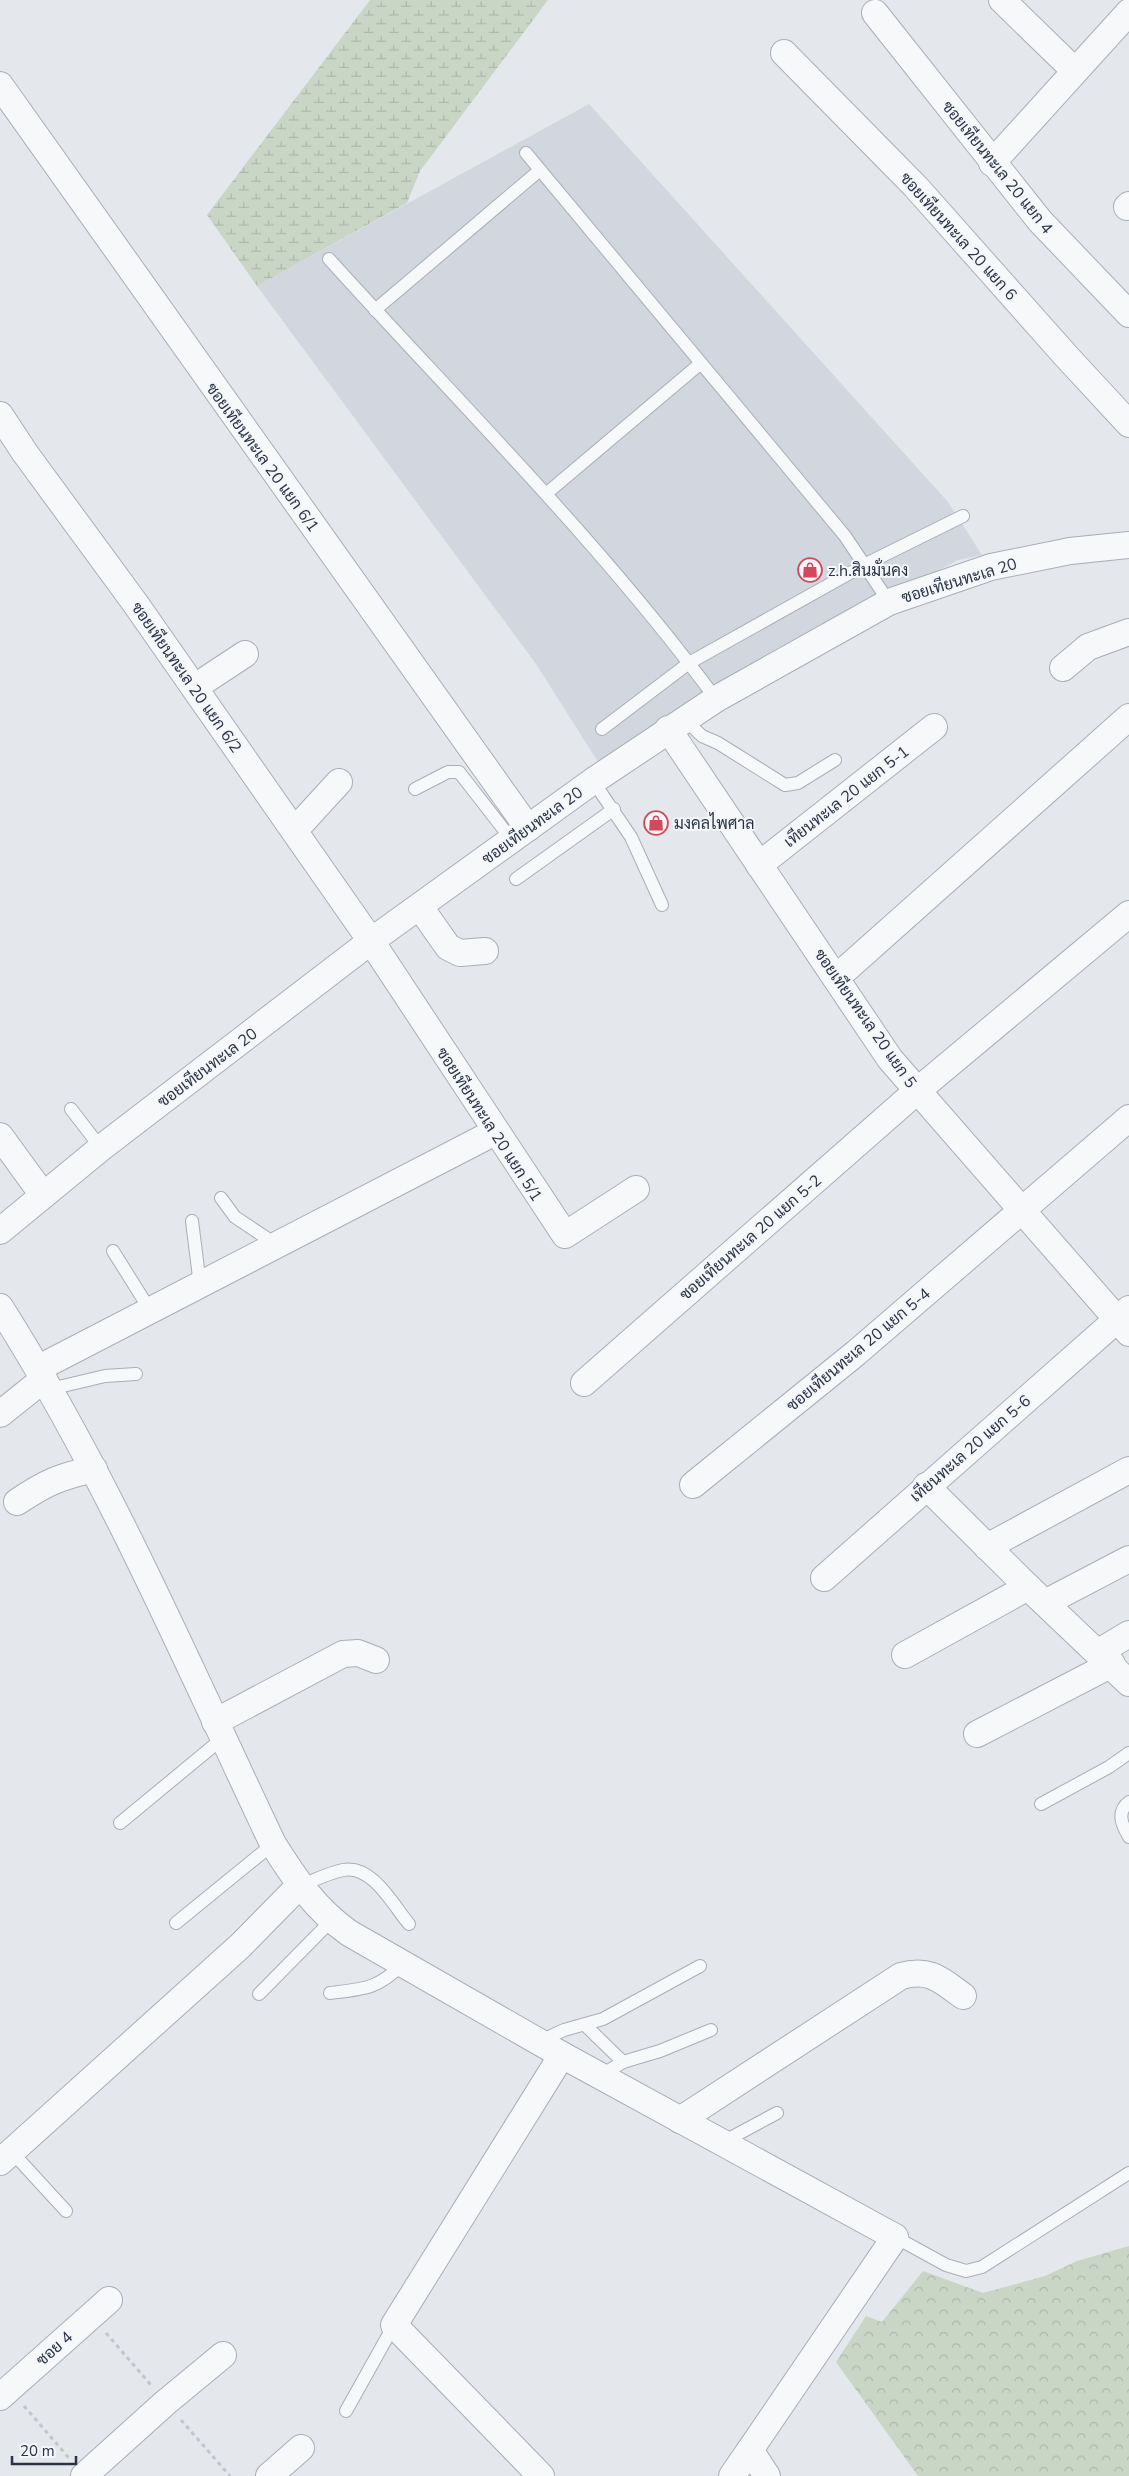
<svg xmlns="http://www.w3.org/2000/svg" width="1129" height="2476" font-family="'Nunito Sans',Sarabun,sans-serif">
  <defs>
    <pattern id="forest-crowns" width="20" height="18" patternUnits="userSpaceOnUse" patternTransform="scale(1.25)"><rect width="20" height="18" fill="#c9d6c5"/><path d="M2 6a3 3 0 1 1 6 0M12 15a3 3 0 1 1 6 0" fill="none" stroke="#adb8ab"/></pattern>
    <pattern id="wetland-marsh" width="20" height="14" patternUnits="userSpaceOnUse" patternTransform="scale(1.25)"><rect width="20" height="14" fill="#c9d6c5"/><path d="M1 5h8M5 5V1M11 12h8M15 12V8" fill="none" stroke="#adb8ab"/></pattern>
  </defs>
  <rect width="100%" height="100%" fill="#e4e7ec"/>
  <!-- built -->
  <path fill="#d2d6de" d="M589 104 948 502 982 555 958 560 784 652 600 765 536 664 257 286Z"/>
  <!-- forest -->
  <path fill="url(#forest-crowns)" d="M1129 2246V2476H918L836 2362 866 2316 882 2322 923 2271 983 2293 1045 2276 1077 2261Z"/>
  <!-- wetland -->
  <path fill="url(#wetland-marsh)" d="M370 0H548L420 171 407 203 257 286 207 215Z"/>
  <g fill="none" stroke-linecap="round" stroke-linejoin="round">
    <!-- lane casing -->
    <g stroke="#a9aeb7" stroke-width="14">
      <g id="lane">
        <path d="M526 153 845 536 889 602"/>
        <path d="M329 259C460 404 600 542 716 699"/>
        <path d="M375 310 540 170"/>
        <path d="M547 493 701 363"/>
        <path d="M684 719 702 736 718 743 785 785 798 783 835 760"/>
        <path d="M602 729 689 663 866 564 963 516"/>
        <path d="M593 781 631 837 662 905"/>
        <path d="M415 789 448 772H459L512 840"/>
        <path d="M516 879 614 809"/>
        <path d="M71 1109 101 1148"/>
        <path d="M221 1198 235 1217 277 1245"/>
        <path d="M192 1221 200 1285"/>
        <path d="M113 1251 150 1310"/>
        <path d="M50 1389 105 1376 136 1374"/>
        <path d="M1129 1802C1116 1812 1122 1825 1129 1837"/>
        <path d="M1041 1804 1109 1767 1129 1753"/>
        <path d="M120 1823 223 1738"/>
        <path d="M299 1886C313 1881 328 1873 343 1870 372 1864 393 1905 409 1924"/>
        <path d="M176 1923 273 1844"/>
        <path d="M330 1993C365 1989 377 1989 403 1964"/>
        <path d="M259 1994 331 1921"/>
        <path d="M585 2025 623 2062"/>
        <path d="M538 2042 564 2030 603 2019 700 1966"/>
        <path d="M600 2076 623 2062 660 2051 711 2030"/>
        <path d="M723 2142 777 2113"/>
        <path d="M12 2152 66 2211"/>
        <path d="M895 2237 946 2265 966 2271 982 2267 1129 2173"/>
        <path d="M346 2411 394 2325"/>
      </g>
    </g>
    <!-- street casing -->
    <g stroke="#a9aeb7" stroke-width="28">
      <g id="street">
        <path d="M1002 0 1075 71"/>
        <path d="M875 13 1040 221 1129 314"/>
        <path d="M784 53 916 187 1067 357 1129 424"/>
        <path d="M0 85 528 828"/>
        <path d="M992 163 1129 12"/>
        <path d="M1127 207 1129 205"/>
        <path d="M0 415 25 453 135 603 371 941 565 1235 636 1189"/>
        <path d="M1063 668 1088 647 1129 632"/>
        <path d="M195 687 245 654"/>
        <path d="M668 729 890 1059 1129 1333"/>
        <path d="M295 830 339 782"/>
        <path d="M759 865 934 727"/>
        <path d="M420 907 448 947 460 953 485 951"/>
        <path d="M836 978 1129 717"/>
        <path d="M0 1136 43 1195"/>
        <path d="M0 1231 101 1148 371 941 593 781 716 699 889 602 991 567 1070 551 1129 545"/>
        <path d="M0 1307C108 1477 187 1663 273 1844 295 1879 315 1909 349 1933L562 2055 895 2237 750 2450 767 2476"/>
        <path d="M39 1368 495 1132"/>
        <path d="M584 1383 917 1091 1129 914"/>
        <path d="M0 1414 44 1379"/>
        <path d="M693 1485 856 1353 1129 1118"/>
        <path d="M926 1486 1028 1587 1129 1683"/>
        <path d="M17 1502C47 1482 59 1477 94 1469"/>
        <path d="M987 1547 1129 1470"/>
        <path d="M824 1578 1129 1309"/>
        <path d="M1045 1603 1129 1559"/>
        <path d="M1099 1652 1129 1634"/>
        <path d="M905 1655 1028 1587"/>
        <path d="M215 1722 343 1654 358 1653 376 1660"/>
        <path d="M977 1734 1112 1664"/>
        <path d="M680 2120 901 1976C930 1968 941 1980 963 1996"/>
        <path d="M0 2162 240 1946 299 1886"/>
        <path d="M0 2397 109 2300"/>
        <path d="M84 2476 165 2403 223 2355"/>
        <path d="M269 2476 301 2448"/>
        <path d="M541 2476 394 2325 562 2055"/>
        <path d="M732 2476 750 2450"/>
      </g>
    </g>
    <!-- path -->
    <g stroke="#c2c5cb" stroke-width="3" stroke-dasharray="4 4" stroke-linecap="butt">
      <path d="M106 2333 151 2385"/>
      <path d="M24 2406 69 2458"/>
      <path d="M181 2420 230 2476"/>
    </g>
    <!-- lane -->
    <use href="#lane" stroke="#f7f8fa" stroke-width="12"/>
    <!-- street -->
    <use href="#street" stroke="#f7f8fa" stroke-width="26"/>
  </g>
  <!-- icons -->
  <defs>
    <g id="shop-ring" transform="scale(1.25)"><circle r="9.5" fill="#f4f6f9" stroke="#d1495b" stroke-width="1.5"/><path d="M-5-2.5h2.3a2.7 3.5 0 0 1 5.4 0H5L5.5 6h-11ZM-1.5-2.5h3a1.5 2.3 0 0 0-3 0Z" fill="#d1495b"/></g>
  </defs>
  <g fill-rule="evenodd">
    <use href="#shop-ring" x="810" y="570"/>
    <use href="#shop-ring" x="656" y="823"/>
  </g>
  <g text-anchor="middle" stroke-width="4" stroke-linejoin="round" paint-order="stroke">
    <!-- street labels -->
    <g font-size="16" fill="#2b3445" stroke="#f4f6f9">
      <text transform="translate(998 167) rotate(51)" y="6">ซอยเทียนทะเล 20 แยก 4</text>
      <text transform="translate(959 236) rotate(48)" y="6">ซอยเทียนทะเล 20 แยก 6</text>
      <text transform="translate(263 457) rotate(54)" y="6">ซอยเทียนทะเล 20 แยก 6/1</text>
      <text transform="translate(959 580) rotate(-17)" y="6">ซอยเทียนทะเล 20</text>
      <text transform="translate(187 677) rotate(55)" y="6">ซอยเทียนทะเล 20 แยก 6/2</text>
      <text transform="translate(846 796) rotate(-38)" y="6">เทียนทะเล 20 แยก 5-1</text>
      <text transform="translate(532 825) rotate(-36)" y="6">ซอยเทียนทะเล 20</text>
      <text transform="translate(866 1018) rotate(55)" y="6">ซอยเทียนทะเล 20 แยก 5</text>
      <text transform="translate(207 1067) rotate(-37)" y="6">ซอยเทียนทะเล 20</text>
      <text transform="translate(490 1124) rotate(57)" y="6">ซอยเทียนทะเล 20 แยก 5/1</text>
      <text transform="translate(750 1237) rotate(-41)" y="6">ซอยเทียนทะเล 20 แยก 5-2</text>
      <text transform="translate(858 1349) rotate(-40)" y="6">ซอยเทียนทะเล 20 แยก 5-4</text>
      <text transform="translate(970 1448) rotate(-41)" y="6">เทียนทะเล 20 แยก 5-6</text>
      <text transform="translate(54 2348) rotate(-42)" y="6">ซอย 4</text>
    </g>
    <!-- poi labels -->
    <g font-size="16" fill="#2b3445" stroke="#f4f6f9" text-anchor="start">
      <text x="828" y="576">z.h.สินมั่นคง</text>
      <text x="674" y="829">มงคลไพศาล</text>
    </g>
  </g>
  <!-- scale -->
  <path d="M12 2456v8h64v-8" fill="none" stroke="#2b3445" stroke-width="2.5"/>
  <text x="20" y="2456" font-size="15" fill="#2b3445" stroke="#f4f6f9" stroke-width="4" paint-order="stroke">20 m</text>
</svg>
